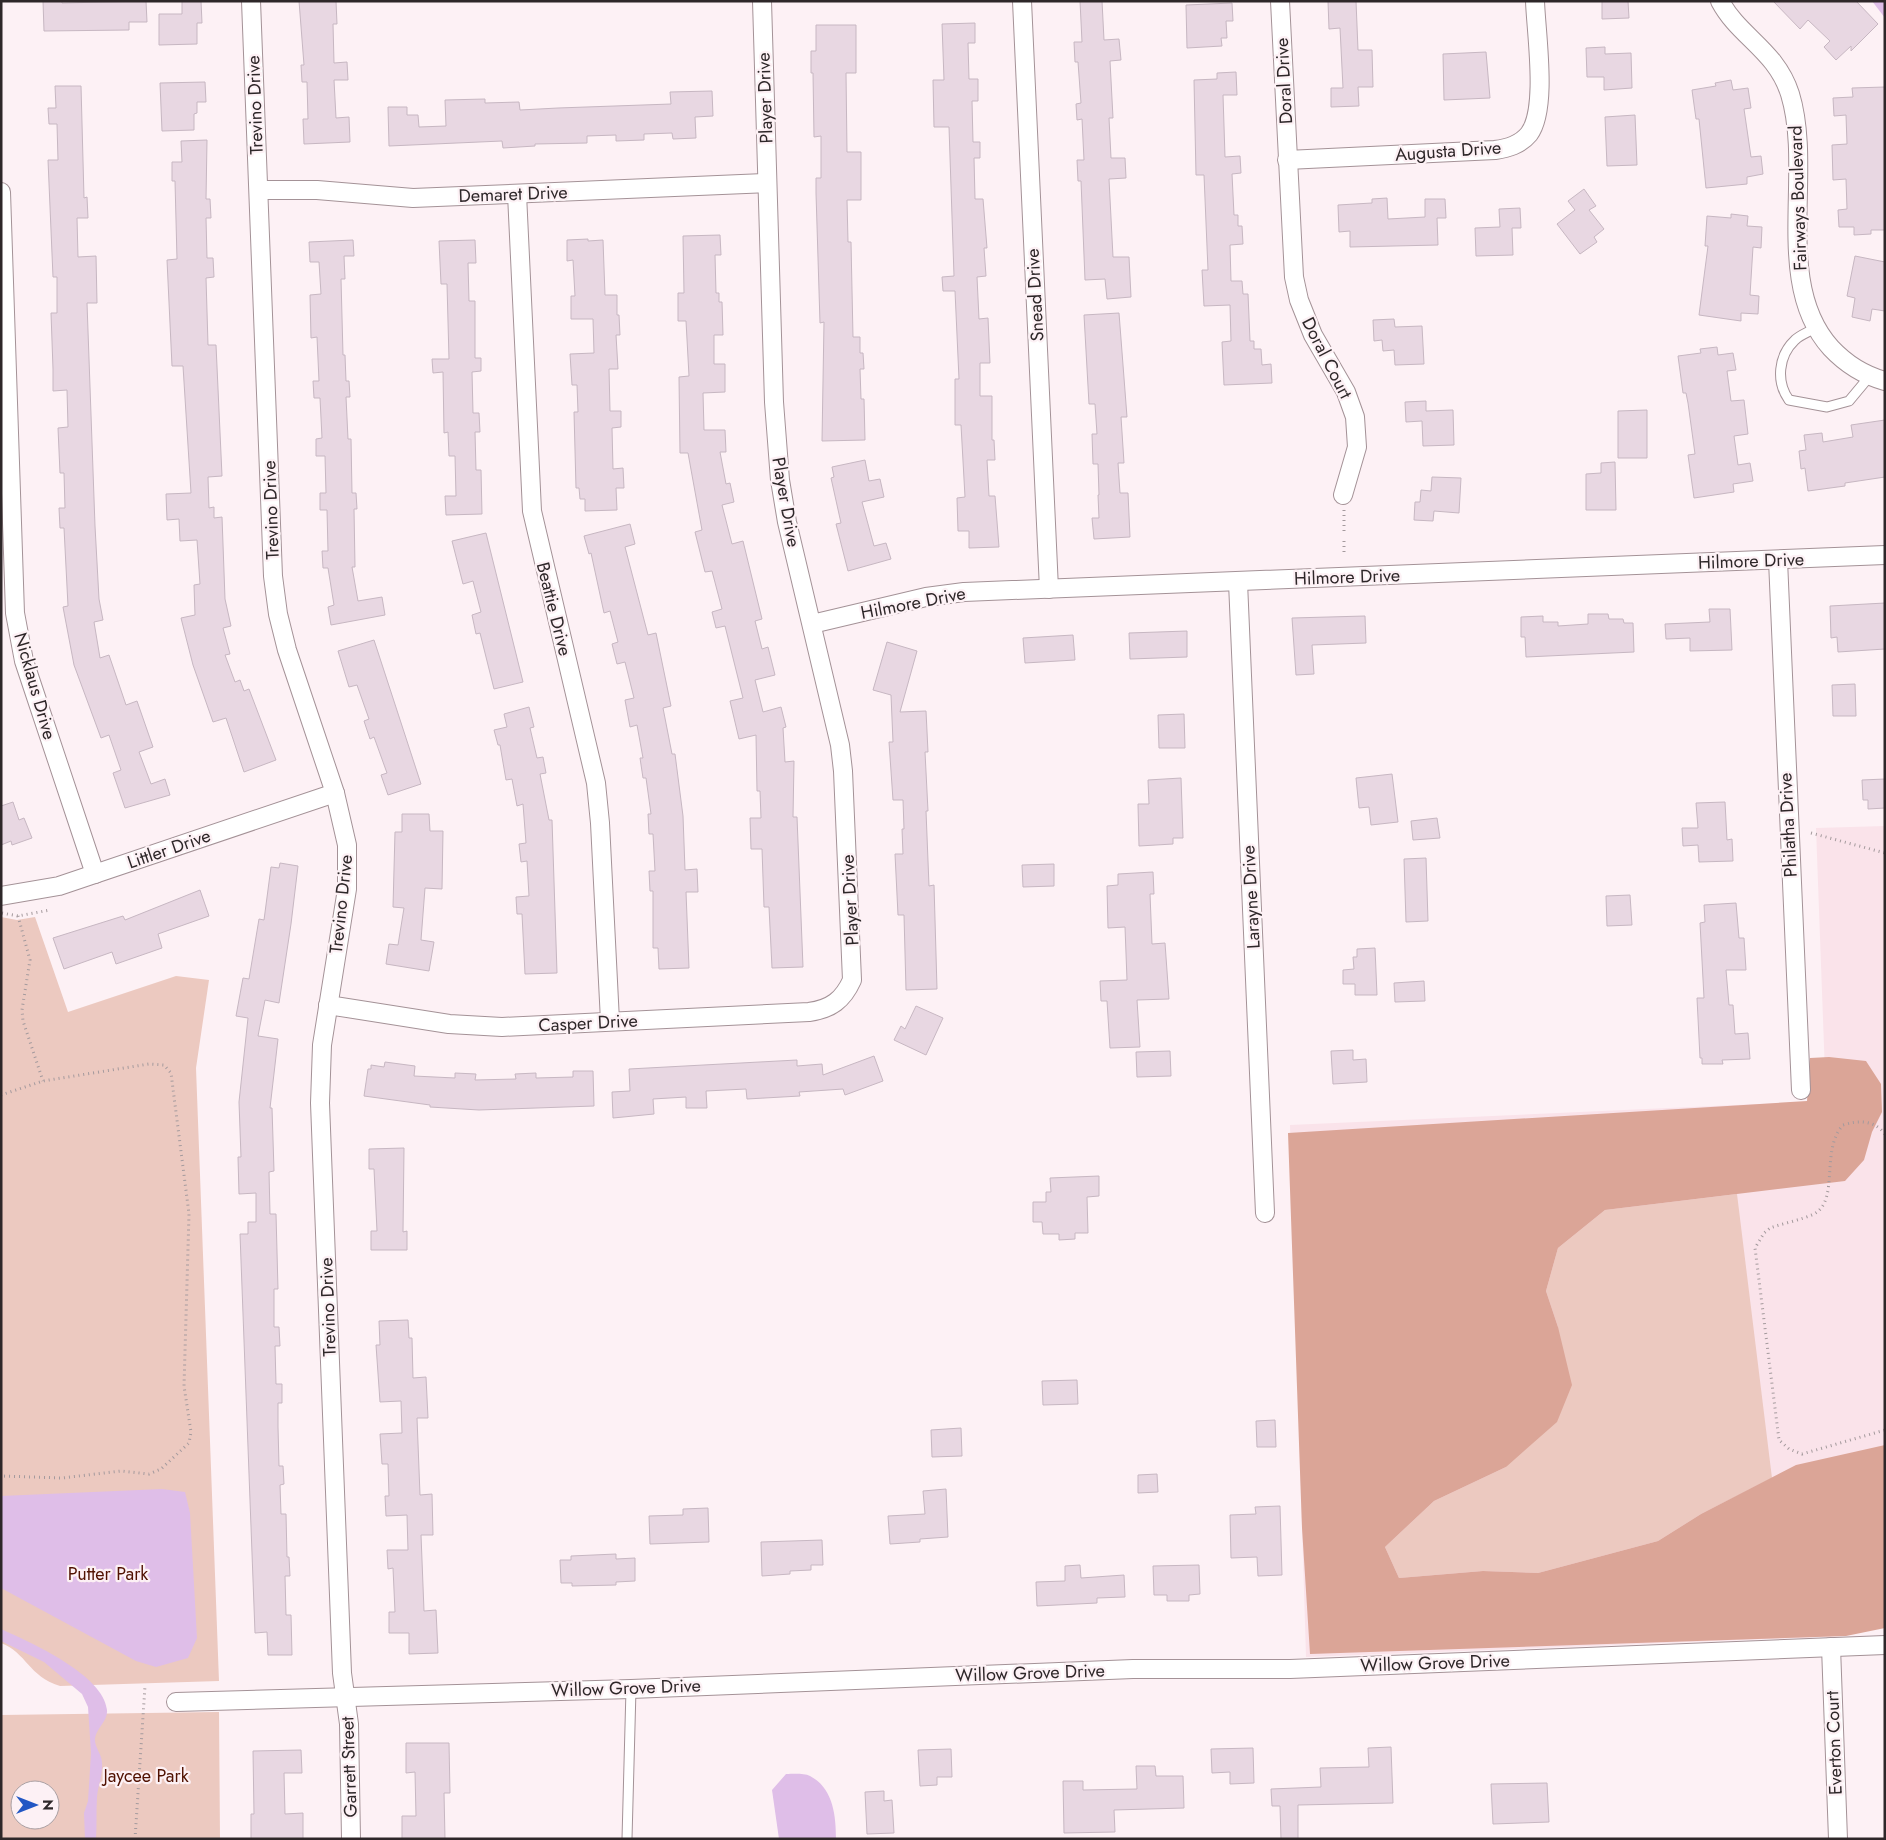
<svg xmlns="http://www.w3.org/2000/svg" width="1886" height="1840" font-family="Jost,sans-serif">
  <rect width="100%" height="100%" fill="#fdf1f5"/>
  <!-- built -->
  <path fill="#fae3ea" d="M1885 826V1468L1846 1636 1306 1657 1290 1125 1826 1101 1816 828Z"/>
  <!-- green -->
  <g fill="#ecc9c0" fill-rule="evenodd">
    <path d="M1 917 17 920 35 917 68 1012 176 976 209 980 196 1068 219 1681 60 1686C28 1676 27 1653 1 1643Z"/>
    <path d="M1737 1194 1772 1478 1701 1514 1658 1541 1538 1573 1483 1571 1399 1578 1385 1547 1434 1501 1506 1467 1558 1327 1546 1291 1558 1248 1605 1210Z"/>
    <path d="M219 1712 220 1839H1V1715ZM20 1790H50V1820H20Z"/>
  </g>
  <!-- forest -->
  <path fill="#dba597" d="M1829 1057 1866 1061 1881 1084 1882 1112 1872 1132 1864 1160 1845 1181 1605 1210 1558 1248 1546 1291 1558 1327 1572 1385 1557 1422 1506 1467 1434 1501 1385 1547 1399 1578 1483 1571 1538 1573 1658 1541 1701 1514 1796 1465 1885 1445V1628L1846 1636 1310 1654 1302 1528 1288 1133 1807 1101 1810 1058Z"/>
  <!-- water -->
  <g fill="#dfbee8">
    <path d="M1872 1H1885V18Z"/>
    <path d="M162 1489 185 1492 190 1513 197 1638 188 1658 156 1667 136 1661 1 1588V1496Z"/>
    <path d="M1 1629C30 1642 104 1675 107 1710 108 1721 97 1727 95 1738 94 1747 102 1754 102 1763 103 1775 98 1785 97 1797 96 1811 97 1825 96 1839H85L84 1813 88 1801 91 1753 88 1707 82 1694 44 1662 1 1641Z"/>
    <path d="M786 1774C793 1774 804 1773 810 1776 833 1788 836 1815 836 1839H779L772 1790Z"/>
  </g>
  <!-- building -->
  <g fill="#e8d7e2" stroke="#c7b7c2">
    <path d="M43 1H62V3L146 1 147 22H129V30L44 31Z"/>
    <path d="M182 1H201L202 23H197V44L159 45V14H182Z"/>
    <path d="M299 1H336L337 24H333L334 63 347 62 348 80H334L336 118 349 117 350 142 304 144 303 119H308L307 82H302L301 65H304Z"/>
    <path d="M1080 1H1102L1104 40 1119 39 1121 60 1110 61 1113 118H1109L1111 158H1125L1126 178 1109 179 1113 257H1129L1131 297 1107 299 1105 279 1085 280 1081 181H1078L1077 160H1084L1082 119 1077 120 1076 104 1081 103 1078 62H1075L1074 42H1082Z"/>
    <path d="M1328 1H1356L1358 50H1372L1373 87H1358L1359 106 1331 107V88H1343L1340 28 1329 29Z"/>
    <path d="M1602 1H1628L1629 18 1602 19Z"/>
    <path d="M1773 1H1856L1878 24 1851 51V46L1836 60 1824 47 1830 41 1808 20 1800 29Z"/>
    <path d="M1232 3 1233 21H1226L1227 38H1221L1222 46 1187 48 1186 5Z"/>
    <path d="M975 23V43H968L969 79H978V101H972L973 142H980V158H974L975 199H983L987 248H984L986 276 977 277 979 319 988 318 990 363H980V396H992V440H994L995 460H987L989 496H995L999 547 969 548V531H958L957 498 965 497 961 425H955V379H959L955 291H943L942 277 954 276 949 127H934L933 80H944L942 24Z"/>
    <path d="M816 25H856V73H846L847 152H861V200H847L848 242H851L853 337H860V353H863L864 369H860L861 399H864L865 440 822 441 824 322 820 323 816 193V178H821V136L814 137 813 73H811V51H816Z"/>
    <path d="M1605 47V54L1631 53 1632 88 1604 90V77H1587L1586 48Z"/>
    <path d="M1486 52 1490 98 1444 100 1443 54Z"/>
    <path d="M1236 72 1237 95H1223L1225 157 1240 156 1241 173 1232 174 1234 215H1238V226H1242L1243 244 1230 245 1231 281H1242L1243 294H1248L1250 341H1254V349H1261L1262 365 1271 364 1272 383 1224 385 1222 342 1231 341 1230 305 1204 306 1202 270H1208L1204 175H1196L1194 80 1217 79V73Z"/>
    <path d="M1731 80 1733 90 1748 88 1751 108 1744 109 1751 157 1761 156 1763 174 1747 177V184L1706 188 1699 119H1696L1692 90 1716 86 1715 83Z"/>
    <path d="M205 82 206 102H197V113L194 114V130L162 131 160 83Z"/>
    <path d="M55 86H81L84 198 87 197 88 218H77L78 257 96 256 97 303H87L95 526 99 599 103 620 94 622 100 658 109 655 126 705 137 701 153 747 139 752 151 784 165 779 170 795 125 808 113 773 121 770 109 735 101 738 74 665 63 607 68 606 64 528H60L59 508H65L64 473H60L58 428 68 427 67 390 53 391V369L51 313H57V277H53L48 160H58L57 124H49L48 108H56Z"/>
    <path d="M1885 87V230H1871V234L1854 235V227H1839L1838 210 1847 209 1846 179 1833 180 1832 145 1847 144 1846 115 1834 116 1833 98 1853 97 1852 88Z"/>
    <path d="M712 91 713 116 695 117 696 138 673 139 672 133 644 134V140L616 141V135L587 136V143L535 144V146L503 148 502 141 389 146 388 107H407V115H418L419 127 446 126 445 100 485 99V103L519 102 520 110 558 108 671 104 670 92Z"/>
    <path d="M1635 115 1637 165 1607 166 1605 117Z"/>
    <path d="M207 140 206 199H210L211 218H206L207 258H213L214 277 206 278 208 345H216L222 476 208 477 209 508 214 507V518L222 517 225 599 231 626 223 628 230 654 225 655 235 682 240 680 244 691 249 689 276 760 244 772 226 718 213 722 193 665 181 618 195 615 194 585 200 584 197 540 180 541 179 519 167 520 166 494 191 493 183 366H172L167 260 177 259 175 181H172V162H182L181 141Z"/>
    <path d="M1584 189 1596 206 1589 210 1604 229 1594 237 1597 242 1580 254 1557 224 1575 210 1568 201Z"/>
    <path d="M1387 198 1388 219 1425 217V199H1445L1446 218H1437L1438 245 1350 247V231L1339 232 1338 205 1372 203V199Z"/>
    <path d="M1520 208 1521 228H1512L1513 255 1476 256 1475 228 1500 227 1499 209Z"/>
    <path d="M1731 214 1748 216 1747 226 1762 227 1761 248 1753 247 1750 295 1759 296 1758 314 1741 313V321L1699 315 1708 246H1705L1707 216 1731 218Z"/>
    <path d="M720 235 721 255H715L716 293H719V302H722L723 335H714V364H725V392L703 393 704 430H725L726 452H720L726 484 730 483 734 502 722 505 732 544 743 541 762 619 755 621 762 649 768 647 775 675 755 680 763 712 781 707 786 727 783 728 785 762 794 761 793 817H797L803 967 772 968 769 907H764L762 849H751L750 818H761L760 791H757L756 735 739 739 730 701 743 698 725 626 716 628 712 612 722 609 712 571 705 572 695 532 702 530 688 453H680L679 377 689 376 686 321H678V293H684L683 236Z"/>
    <path d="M588 239V241L603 240 605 295H617V315H619L620 335H616L618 369H609L610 411H621V427L612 428 613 469 623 468 624 488H616L617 510 585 511V499H580L579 488H576L574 412H578L577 385H572L570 354 594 353 593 319H571V296H575L573 260 567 261V240Z"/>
    <path d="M353 240 354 256H344L345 279H341L343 355H345L346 381H349L350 397H346L348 439H351L352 493H356L357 509H354L355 567H352L358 601 382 597 385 615 331 625 328 607 334 605 328 568H323L322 551H328L327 510H320V493H326L325 456H316V439L322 438 320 398H314L313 381H319L317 337 311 338 310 295 321 294 319 262H310L309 242Z"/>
    <path d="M475 240 476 263H468L469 301H475V358H481V371L472 372 473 413H479L480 432H475L476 470H481L482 514 446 515 445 496H456L455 456H449L448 432 444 433 443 372 433 373 432 359H449L447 284H441L439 241Z"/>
    <path d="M1855 256 1885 262V311L1872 309 1870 321 1852 317 1855 298 1847 296Z"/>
    <path d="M1119 313 1127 417H1121L1124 463H1118L1120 493H1128L1130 537 1094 539 1092 518H1099L1098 495H1099L1098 464H1093L1092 434H1097L1095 404H1089L1084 315Z"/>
    <path d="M1394 319 1395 327 1422 326 1424 364 1395 365 1394 350 1383 351 1382 340 1374 341 1373 320Z"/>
    <path d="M1717 347 1718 355 1733 353 1736 370 1727 371 1731 401 1744 400 1748 434 1734 436 1738 465 1750 463 1753 481 1733 484 1734 492 1694 498 1688 455 1695 454 1688 403 1686 393H1683L1678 356 1701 353 1700 349Z"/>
    <path d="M1426 401V411L1453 410 1454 445 1423 446 1422 421 1406 422 1405 402Z"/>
    <path d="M1647 410V458H1618V411Z"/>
    <path d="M1885 420V477L1845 483V486L1808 491 1805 468 1801 469 1799 451 1806 450 1804 435 1822 433 1823 442 1853 437 1851 425Z"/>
    <path d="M865 460 869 481 880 479 884 497 862 502 874 546 886 543 891 559 848 571 836 524 841 523 831 478 834 477 832 467Z"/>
    <path d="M1615 462 1616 510H1586V474L1601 473V463Z"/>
    <path d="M1432 477 1461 478 1459 513 1434 511 1433 521 1414 520 1415 502H1420L1421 490 1431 491Z"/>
    <path d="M630 524 635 544 625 547 648 635 656 633 671 706 663 708 672 754H675L683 816 685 870 697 869 698 892H686L689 968 659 969 658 948H653V891H650L649 871H655L653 834H649L648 814H651L646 778H643L640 758H643L637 725 630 727 625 700 634 698 625 662 617 664 612 644 618 642 610 611 604 613 591 553 589 554 584 536Z"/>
    <path d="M486 533 523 682 494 689 480 633 476 634 472 615 481 612 473 581 463 584 452 541Z"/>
    <path d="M1885 603V649L1838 652 1837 637 1831 638 1830 606Z"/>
    <path d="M1709 609H1730L1732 650 1690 651V638L1666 639 1665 624 1710 622Z"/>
    <path d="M1588 614H1608L1609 619H1623L1624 623H1633L1634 652 1526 657 1525 637H1521V617L1543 616V622H1558V626L1588 624Z"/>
    <path d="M1365 616 1366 643 1312 645 1314 674 1296 675 1292 618Z"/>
    <path d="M1187 631V657L1130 659 1129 633Z"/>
    <path d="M1073 635 1075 660 1025 663 1023 638Z"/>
    <path d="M374 640 421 784 388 795 381 775 387 773 374 737 370 739 364 721 369 719 357 685 349 687 338 651Z"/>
    <path d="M887 642 917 651 900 712 926 711 928 752H925L928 811H926L929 886 934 885 937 989 906 990 904 915H898L895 854H903L902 829H904L903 800H893L889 742H893L891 695 873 690Z"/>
    <path d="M1855 684 1856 716H1833L1832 685Z"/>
    <path d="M529 707 534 727 530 728 537 758 543 757 546 773 540 774 549 820H552L557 973 525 974 522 914H517L516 897 529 896 527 861 521 862 519 844 526 843 523 804 517 806 512 779 506 780 500 745H498L494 730 507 727 504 714Z"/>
    <path d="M1184 714 1185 748H1159L1158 715Z"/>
    <path d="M1392 774 1398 822 1371 825 1369 807 1359 808 1356 778Z"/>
    <path d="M1181 778 1183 838H1173V844L1139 846 1138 804H1149L1148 780Z"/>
    <path d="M1885 779V808L1868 809V800H1863L1862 780Z"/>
    <path d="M13 802 19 820 24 818 32 838 12 845 11 841 1 845V806Z"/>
    <path d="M1725 802 1727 840 1732 839 1733 861 1699 862 1698 845 1683 846 1682 828H1698L1696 803Z"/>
    <path d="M402 814H429L430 831H443L442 889 425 888 421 940 434 942 429 971 386 964 389 944 398 945 404 908 393 907 395 832H402Z"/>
    <path d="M1437 818 1440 838 1413 840 1411 821Z"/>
    <path d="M1426 858 1428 921 1406 922 1404 859Z"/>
    <path d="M280 863 298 866 291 924 279 1003 265 1000 258 1036 278 1039 270 1108H272L274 1171 269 1172 270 1214H276L278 1289H274V1327H279L280 1346H275L276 1384H282V1403H278V1427L279 1466H283L284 1484 280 1485 281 1514H286L287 1557H289L290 1576H285L286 1615H291L292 1655H268L267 1632 255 1633 240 1234H248V1222H256V1193L239 1194 238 1157H241L239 1102 248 1018 236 1016 243 978 249 979 259 919 264 920 271 867 279 868Z"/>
    <path d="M1054 864V886L1023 887 1022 865Z"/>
    <path d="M1153 872 1154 894H1150L1152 944 1165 943 1169 999 1137 1000 1140 1047 1110 1048 1107 1001H1101L1100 981 1127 980 1125 927 1108 928 1107 886 1118 885V874Z"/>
    <path d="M200 890 209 916 158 934 162 948 116 964 112 952 64 969 53 938 123 916 125 920Z"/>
    <path d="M1630 895 1632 925 1607 926 1606 896Z"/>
    <path d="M1736 903 1739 938H1744L1746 970H1726L1729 1005H1733L1735 1034 1748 1033 1750 1059 1722 1060 1723 1064H1702V1058H1700L1697 998H1704L1700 923 1705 922 1704 905Z"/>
    <path d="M1375 948 1377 995H1355V984H1343V970L1354 969 1353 957H1357V949Z"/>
    <path d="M1424 981 1425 1001 1395 1002 1394 983Z"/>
    <path d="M916 1006 943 1018 926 1055 894 1040 901 1026 905 1029Z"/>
    <path d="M1353 1050V1060L1366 1059 1367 1082 1333 1084 1331 1051Z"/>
    <path d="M1170 1051 1171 1076 1137 1077 1136 1052Z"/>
    <path d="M874 1056 883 1081 845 1095 843 1089 799 1092 800 1096 747 1099 746 1089 706 1091 707 1108H686V1097L653 1099 654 1114 613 1118 612 1092 630 1091 629 1069 797 1060V1066L822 1064 823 1075Z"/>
    <path d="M385 1062 415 1066 414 1076 455 1078V1073L476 1074 475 1080 516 1079 515 1074 536 1073V1078L573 1077V1071H593L594 1106 479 1110 430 1107V1105L364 1096 368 1069H371V1065L384 1067Z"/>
    <path d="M404 1148 403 1232 407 1231V1250H371V1231H377L374 1169H369V1149Z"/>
    <path d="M1099 1176V1196L1087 1197 1088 1233H1075V1239L1059 1240V1234H1043L1042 1222H1033V1202H1046V1192H1051L1050 1178Z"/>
    <path d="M408 1320 409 1338H412L413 1378 426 1377 428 1418H417L420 1495 432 1494 433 1535H421L424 1611 436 1610 438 1653 409 1654V1633H389V1612H395L393 1568 388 1569 387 1550H408L407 1515 386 1516 385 1496H389L388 1464H382L380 1434 402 1433 401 1401 380 1402 376 1345H380L379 1321Z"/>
    <path d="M1077 1380 1078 1404 1043 1405 1042 1381Z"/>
    <path d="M1275 1420 1276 1447H1257L1256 1421Z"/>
    <path d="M961 1428 962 1456 932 1457 931 1430Z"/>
    <path d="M1157 1474 1158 1492 1138 1493V1475Z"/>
    <path d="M946 1489 948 1537 920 1539V1542L890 1544 888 1516 925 1514 923 1491Z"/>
    <path d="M1280 1506 1282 1575 1258 1576 1257 1557 1231 1558 1230 1515 1256 1514 1255 1507Z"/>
    <path d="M708 1508 709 1542 650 1544 649 1516 683 1515V1509Z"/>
    <path d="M822 1540 823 1565H811V1570L790 1571V1574L762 1576 761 1542Z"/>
    <path d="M616 1554V1559L635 1558V1581L616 1582V1585L572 1586V1583H561L560 1560H571V1556Z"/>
    <path d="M1080 1565 1081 1578 1124 1575 1125 1597 1097 1598V1603L1037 1606 1036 1582 1065 1581V1566Z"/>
    <path d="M1199 1565 1200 1594 1189 1595V1601H1167V1595H1154L1153 1566Z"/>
    <path d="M406 1743H449L450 1793H444L445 1839H402V1816H416L415 1772 406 1773Z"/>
    <path d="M1391 1747 1393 1803 1298 1805V1839H1281L1280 1806H1272L1271 1789 1321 1787 1320 1768 1369 1767 1368 1748Z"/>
    <path d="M1253 1748 1254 1783 1230 1784V1772L1212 1773 1211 1749Z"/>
    <path d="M951 1749 952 1777H937V1785L920 1786 918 1750Z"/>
    <path d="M301 1750 302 1773H284L285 1814 303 1813V1839H251V1814H254L253 1751Z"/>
    <path d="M1136 1766H1155L1156 1776H1183L1184 1808 1114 1810 1115 1832 1064 1833 1063 1781H1083V1790L1137 1789Z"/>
    <path d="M1547 1783 1549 1822 1493 1824 1491 1784Z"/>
    <path d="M884 1791V1801L892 1800 894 1833 867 1834 865 1792Z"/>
  </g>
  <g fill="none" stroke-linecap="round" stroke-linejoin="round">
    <!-- service casing -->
    <g stroke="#a49297" stroke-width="11">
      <g id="service">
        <path d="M1815 328C1809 332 1800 335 1795 340 1778 356 1776 382 1789 400L1827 407 1849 401 1869 377"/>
        <path d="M627 1839 631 1689"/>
      </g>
    </g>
    <!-- minor casing -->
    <g stroke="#a49297" stroke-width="20">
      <g id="minor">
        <path d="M251 1 273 576 278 614 287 650 335 793 347 845V889L322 1045 320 1103 342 1673 349 1724 351 1839"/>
        <path d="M1022 1 1049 589"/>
        <path d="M1280 1 1294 277 1299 300 1313 335 1346 392 1355 417 1357 447 1343 495"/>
        <path d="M1720 1C1739 37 1776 50 1790 94 1814 172 1772 283 1831 348 1846 364 1863 375 1885 381"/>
        <path d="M1287 160 1495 150C1508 148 1520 145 1529 134 1548 109 1536 33 1535 1"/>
        <path d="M259 190H317L413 198 767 183"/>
        <path d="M1 192 15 613 24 661 95 874"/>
        <path d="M517 194 532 511 596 783 600 823 610 1021"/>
        <path d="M1778 560 1801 1090"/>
        <path d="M1238 582 1265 1213"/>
        <path d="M812 624 926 597 964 592 1885 555"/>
        <path d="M1 896 59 886 335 793"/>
        <path d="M328 1005 449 1024 502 1027 809 1012C831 1009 843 1000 852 980L843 771 840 745 787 522 780 480 774 402 762 1"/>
        <path d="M1831 1647 1838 1839"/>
        <path d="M176 1702 631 1689 1133 1669H1290L1885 1645"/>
      </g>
    </g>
    <!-- path -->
    <g stroke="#a49a9d" stroke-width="3" stroke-dasharray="1 4" stroke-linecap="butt">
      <path d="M1344 510V531"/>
      <path d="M1344 541V555"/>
      <path d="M1811 833 1885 853"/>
      <path d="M2 913 18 916 50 910"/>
      <path d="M18 916 30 960 22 1010 23 1021 43 1081"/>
      <path d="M1 1095 43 1081 149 1064 164 1065 171 1073 189 1214 184 1386 191 1432 189 1443 161 1469 149 1474 121 1471 62 1478 1 1476"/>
      <path d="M1885 1134C1874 1120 1859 1120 1843 1125 1820 1150 1840 1200 1814 1214 1801 1220 1784 1223 1770 1228L1764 1233 1755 1248 1779 1440 1789 1449 1802 1454 1885 1430"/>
      <path d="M135 1839 145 1686"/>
    </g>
    <!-- service -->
    <use href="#service" stroke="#fff" stroke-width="9"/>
    <!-- minor -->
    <use href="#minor" stroke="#fff" stroke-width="18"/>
  </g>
  <g text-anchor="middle" stroke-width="4.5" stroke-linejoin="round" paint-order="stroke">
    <!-- street labels -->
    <g font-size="18" fill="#2e2729" stroke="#fdf1f5">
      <text transform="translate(1284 81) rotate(-93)" y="6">Doral Drive</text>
      <text transform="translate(765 98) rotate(-92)" y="6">Player Drive</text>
      <text transform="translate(255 105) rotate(-92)" y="6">Trevino Drive</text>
      <text transform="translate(1448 151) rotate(-4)" y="6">Augusta Drive</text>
      <text transform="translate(513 194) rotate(-2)" y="6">Demaret Drive</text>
      <text transform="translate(1798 198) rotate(-92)" y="6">Fairways Boulevard</text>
      <text transform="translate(1035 295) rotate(-93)" y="6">Snead Drive</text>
      <text transform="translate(1327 358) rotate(63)" y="6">Doral Court</text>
      <text transform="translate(786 502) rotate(80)" y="6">Player Drive</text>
      <text transform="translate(271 510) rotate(-92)" y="6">Trevino Drive</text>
      <text transform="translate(1751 561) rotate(-2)" y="6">Hilmore Drive</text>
      <text transform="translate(1347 577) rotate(-2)" y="6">Hilmore Drive</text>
      <text transform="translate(913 603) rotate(-11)" y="6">Hilmore Drive</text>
      <text transform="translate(554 609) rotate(76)" y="6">Beattie Drive</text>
      <text transform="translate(35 686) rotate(74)" y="6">Nicklaus Drive</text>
      <text transform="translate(1788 825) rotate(-93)" y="6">Philatha Drive</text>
      <text transform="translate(169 849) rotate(-19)" y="6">Littler Drive</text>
      <text transform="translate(1251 897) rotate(-93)" y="6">Larayne Drive</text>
      <text transform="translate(850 900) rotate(-93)" y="6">Player Drive</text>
      <text transform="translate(341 904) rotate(-84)" y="6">Trevino Drive</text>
      <text transform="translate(588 1023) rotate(-3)" y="6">Casper Drive</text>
      <text transform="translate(328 1307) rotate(-92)" y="6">Trevino Drive</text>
      <text transform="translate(1435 1663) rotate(-2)" y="6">Willow Grove Drive</text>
      <text transform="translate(1030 1673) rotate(-2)" y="6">Willow Grove Drive</text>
      <text transform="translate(626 1688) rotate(-2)" y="6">Willow Grove Drive</text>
      <text transform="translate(1834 1743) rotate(-92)" y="6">Everton Court</text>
      <text transform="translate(349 1767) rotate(-92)" y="6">Garrett Street</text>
    </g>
    <!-- park labels -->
    <g font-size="18" fill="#511202" stroke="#fdf1f5">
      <text x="108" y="1580">Putter Park</text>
      <text x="146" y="1782">Jaycee Park</text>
    </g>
  </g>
  <!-- border -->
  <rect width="1886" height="1840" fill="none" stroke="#2e2729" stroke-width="5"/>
  <!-- north arrow -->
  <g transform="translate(35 1805) rotate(90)"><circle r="24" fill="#fdf1f5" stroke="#aaa0a3"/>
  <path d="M0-4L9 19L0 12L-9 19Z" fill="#2257c4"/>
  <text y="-8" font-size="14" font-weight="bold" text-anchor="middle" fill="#2e2729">N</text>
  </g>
</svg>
